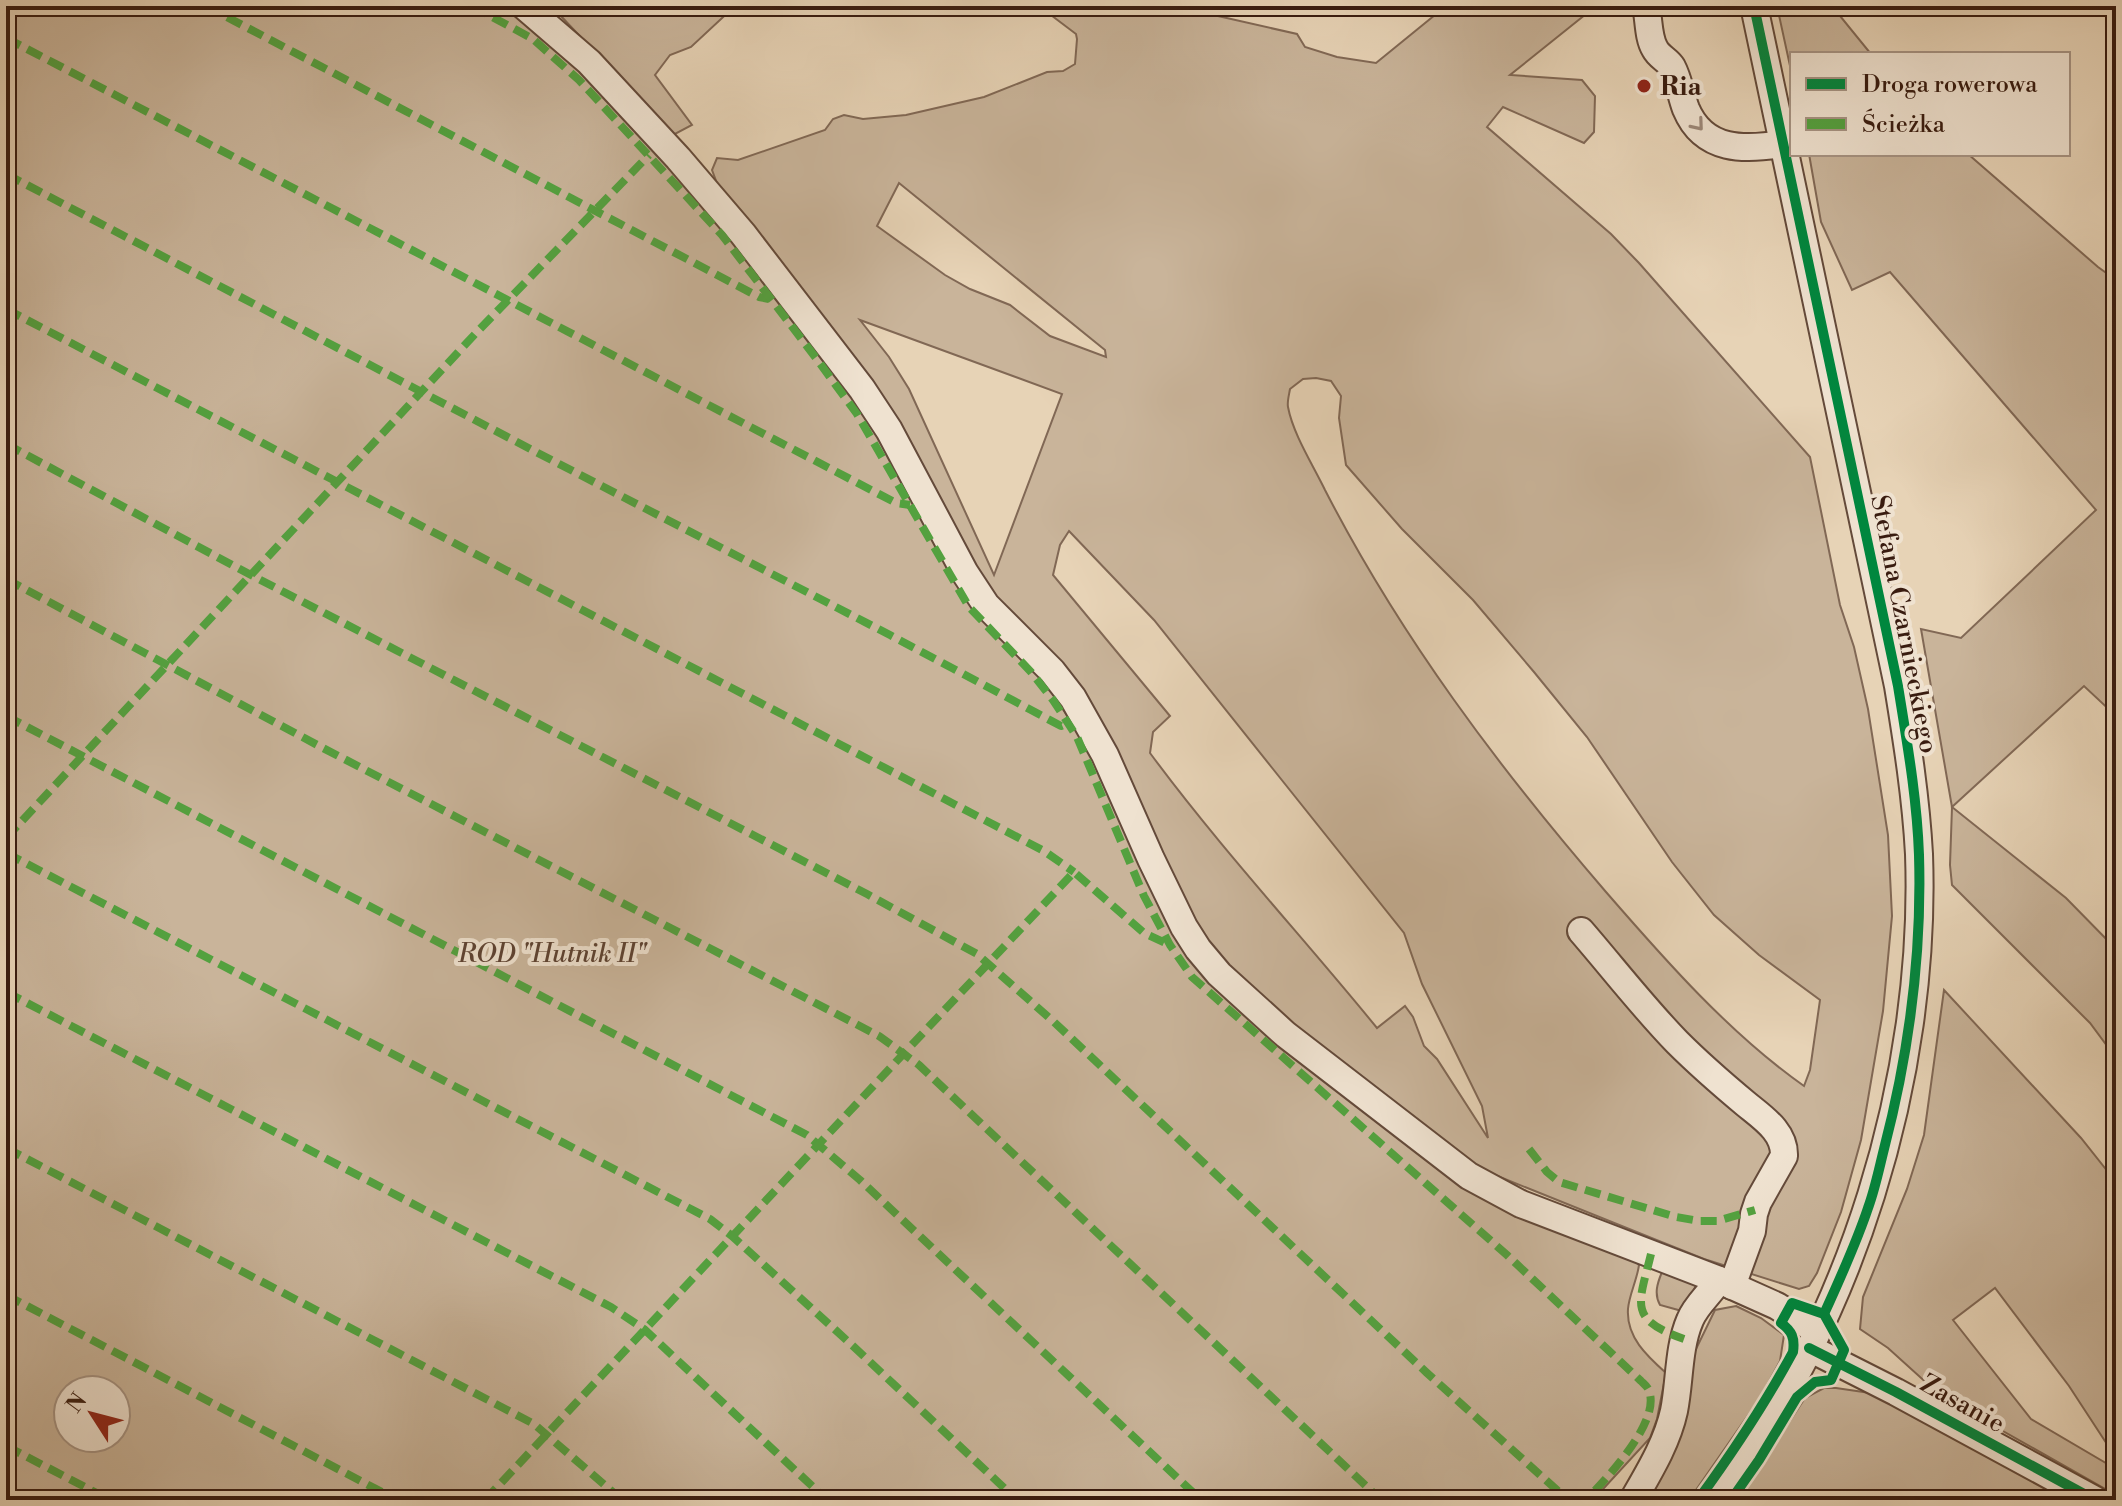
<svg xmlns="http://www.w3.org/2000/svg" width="2122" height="1506" font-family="'Libre Bodoni',serif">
  <rect width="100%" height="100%" fill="#e7d3b6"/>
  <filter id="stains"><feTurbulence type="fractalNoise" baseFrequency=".0025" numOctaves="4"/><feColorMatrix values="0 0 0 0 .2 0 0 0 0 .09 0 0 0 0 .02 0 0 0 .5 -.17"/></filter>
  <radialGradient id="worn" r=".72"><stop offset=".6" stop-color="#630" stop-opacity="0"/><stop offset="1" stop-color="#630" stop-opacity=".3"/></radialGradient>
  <!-- green -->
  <g fill="#c9b49a" stroke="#816855" stroke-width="2" fill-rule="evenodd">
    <path d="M6 6H509L567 54 715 216 866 413 1086 744 1179 944 1215 986 1442 1166 1631 1257 1639 1265C1637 1280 1629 1295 1628 1309 1626 1337 1647 1356 1666 1373L1657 1419 1650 1438 1593 1500H6ZM68 1390H116V1438H68Z"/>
    <path d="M547 6H735L691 47 670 55 655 75 692 125 673 135 560 15Z"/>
    <path d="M1039 6H1181L1187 9 1297 34 1305 47 1337 57 1376 63 1446 6H1596L1510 75 1582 80 1595 96 1594 132 1584 143 1503 107 1487 127 1611 234 1639 263 1810 457 1840 605 1854 647 1868 709 1888 835 1892 916 1883 1011 1861 1140 1841 1212 1817 1273 1809 1286 1799 1289 1704 1259 1659 1241 1495 1175 1475 1165 1323 1053 1211 954 1131 793 997 604 718 186 712 170 717 158 738 160 825 130 833 119 844 115 863 119 906 115 984 97 1047 72 1063 71 1075 64 1077 39 1076 34ZM899 183 1105 350 1106 357 1050 336 1010 305 970 289 945 275 877 226ZM860 320 1062 394 994 575 909 389 889 357ZM1316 378 1331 381 1341 396 1339 418 1346 465 1402 529 1473 600 1534 672 1587 737 1672 862 1714 915 1759 955 1820 1000 1810 1070 1804 1086C1730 1034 1665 960 1606 892 1499 768 1400 636 1325 490 1313 465 1293 434 1288 407 1287 402 1289 395 1290 389L1303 379ZM1069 531 1154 620 1404 933 1422 984 1482 1106 1488 1138 1437 1059 1424 1046 1413 1017 1405 1006 1377 1028C1302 936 1221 849 1150 753L1153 732 1170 716 1053 575 1060 545Z"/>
    <path d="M1777 6H1832L1871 54H1792V75Z"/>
    <path d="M1809 154H1968L2098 267 2116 280V716L2084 686 1952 807 2066 898 2116 949V1058L2090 1023 1952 885 1950 865 1952 807 1921 629 1961 638 2096 510 1890 272 1852 290 1821 222Z"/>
    <path d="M1944 990 2081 1138 2116 1182V1458L2069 1386 1995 1288 1953 1320 2031 1419 2116 1469V1495L1941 1396 1888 1348 1860 1329 1863 1297 1907 1189 1924 1135Z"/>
    <path d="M1674 1269 1696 1285 1689 1302 1682 1311 1660 1305C1654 1294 1657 1284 1662 1272Z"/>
    <path d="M1736 1306 1761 1318 1784 1335 1780 1361 1760 1398 1689 1500H1644L1671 1459 1695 1351 1715 1310Z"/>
    <path d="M1824 1388H1836L1877 1394 2072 1500H1738L1805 1398Z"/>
  </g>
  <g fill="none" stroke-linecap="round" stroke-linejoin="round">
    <!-- minor casing -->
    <g stroke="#644a3a" stroke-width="30">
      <g id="minor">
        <path d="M524 6 589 62 678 158 743 234 862 389 889 430 965 573 986 605 1052 671 1073 698 1105 755 1151 859 1184 927 1198 949 1219 974 1285 1034 1469 1176 1521 1204 1719 1280 1777 1306 1817 1331"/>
        <path d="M1646 6C1649 19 1648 38 1655 49 1659 57 1668 60 1672 67 1679 80 1681 96 1686 109 1704 152 1745 150 1783 144"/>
        <path d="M1581 931C1613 968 1643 1007 1677 1042 1699 1064 1722 1084 1746 1104 1763 1118 1785 1132 1784 1156L1758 1202 1754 1214 1752 1231 1732 1286"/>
        <path d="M1809 1348 1896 1392 2095 1500"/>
        <path d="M1633 1500C1649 1472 1667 1443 1674 1411 1680 1381 1678 1348 1690 1320 1696 1305 1710 1294 1719 1280"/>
        <path d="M1714 1500C1852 1325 1927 1076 1919 854 1916 798 1907 741 1898 686L1754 6"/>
      </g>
    </g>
    <!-- minor -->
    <use href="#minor" stroke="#efe2d0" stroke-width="26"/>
    <!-- quiet -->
    <g stroke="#53a13f" stroke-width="8" stroke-dasharray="16 8" stroke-linecap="butt">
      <path d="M206 6 759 297 769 299"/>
      <path d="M472 6 533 39 579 80 722 235 816 358 857 414 969 607 1031 672 1053 700 1077 737 1144 896 1170 945 1192 977 1507 1255 1641 1381C1644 1384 1648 1387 1649 1391 1661 1422 1606 1479 1586 1500"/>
      <path d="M6 38 896 503 910 505"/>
      <path d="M6 174 536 452 890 635 1061 726 1068 723"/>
      <path d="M6 309 1044 851 1074 872"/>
      <path d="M6 444 251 575 867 894 977 954 1054 1022 1427 1373 1568 1500"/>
      <path d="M6 579 323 748 879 1036 919 1065 1381 1500"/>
      <path d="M6 716 807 1135 860 1180 1201 1500"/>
      <path d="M6 838 476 333 649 155"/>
      <path d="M6 853 710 1219 732 1236 853 1346 1017 1500"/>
      <path d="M6 992 611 1307 644 1329 827 1500"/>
      <path d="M6 1148 534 1424 622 1500"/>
      <path d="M1529 1149 1547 1172 1559 1182 1676 1217 1699 1221H1717L1755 1210"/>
      <path d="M1651 1254C1639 1304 1627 1319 1684 1339"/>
      <path d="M6 1295 397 1500"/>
      <path d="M6 1446 110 1500"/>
      <path d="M485 1500 1074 872 1144 933 1170 945"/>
    </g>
    <!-- cycleway casing -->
    <g stroke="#efe2d0" stroke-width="15">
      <g id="cycleway">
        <path d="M1754 6 1898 686C1907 742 1917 798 1919 855 1922 954 1909 1053 1884 1149 1879 1169 1875 1189 1868 1208 1856 1244 1840 1279 1824 1314"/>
        <path d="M1809 1348 1896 1392 2095 1500"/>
        <path d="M1698 1500C1733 1452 1765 1404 1793 1352 1795 1338 1792 1331 1781 1323L1792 1303 1824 1314 1844 1350 1831 1380 1815 1382 1797 1397 1759 1460 1731 1500"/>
      </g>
    </g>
    <!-- cycleway -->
    <use href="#cycleway" stroke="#00873e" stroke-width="10"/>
  </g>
  <!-- one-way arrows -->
  <defs><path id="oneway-chevron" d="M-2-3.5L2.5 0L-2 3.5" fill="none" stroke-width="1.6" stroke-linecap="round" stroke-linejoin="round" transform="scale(2)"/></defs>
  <use stroke="#9d897a" href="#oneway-chevron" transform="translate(1698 125) rotate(50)"/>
  <!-- markers -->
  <circle fill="#8f2418" stroke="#efe2d0" stroke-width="3" cx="1644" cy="86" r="8"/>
  <g text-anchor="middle" stroke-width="8" stroke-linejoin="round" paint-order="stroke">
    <!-- poi labels -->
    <g font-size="26" font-weight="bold" fill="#391c10" stroke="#efe2d0" text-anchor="start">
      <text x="1660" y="95">Ria</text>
    </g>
    <!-- street labels -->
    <g font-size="26" fill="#391c10" stroke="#efe2d0">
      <text transform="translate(1905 624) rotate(79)" y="9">Stefana Czarnieckiego</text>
      <text transform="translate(1963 1403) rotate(29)" y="9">Zasanie</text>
    </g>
    <!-- park labels -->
    <g font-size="26" font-style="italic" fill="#5d4232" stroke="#efe2d0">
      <text x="552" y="962">ROD "Hutnik II"</text>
    </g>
  </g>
  <!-- margin -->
  <rect width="2122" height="1506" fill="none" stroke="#e7d3b6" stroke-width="32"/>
  <rect x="8" y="8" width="2106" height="1490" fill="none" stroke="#391c10" stroke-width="4"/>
  <rect x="16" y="16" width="2090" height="1474" fill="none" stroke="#391c10" stroke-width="2"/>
  <!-- legend -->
  <rect x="1790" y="52" width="280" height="104" fill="#efe2d0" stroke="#a69383" stroke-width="2"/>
  <rect x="1806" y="78" width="40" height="12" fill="#00873e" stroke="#a69383" stroke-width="2"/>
  <text x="1862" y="92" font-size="24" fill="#391c10">Droga rowerowa</text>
  <rect x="1806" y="118" width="40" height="12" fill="#53a13f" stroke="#a69383" stroke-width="2"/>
  <text x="1862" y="132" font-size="24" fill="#391c10">Ścieżka</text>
  <!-- north arrow -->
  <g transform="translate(92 1414) rotate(306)"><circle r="38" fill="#efe2d0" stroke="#a69383" stroke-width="2"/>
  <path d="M0-6L14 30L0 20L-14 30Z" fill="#8f2418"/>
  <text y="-12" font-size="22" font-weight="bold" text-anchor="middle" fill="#391c10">N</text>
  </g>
  <rect width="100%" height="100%" filter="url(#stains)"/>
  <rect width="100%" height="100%" fill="url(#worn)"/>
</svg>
